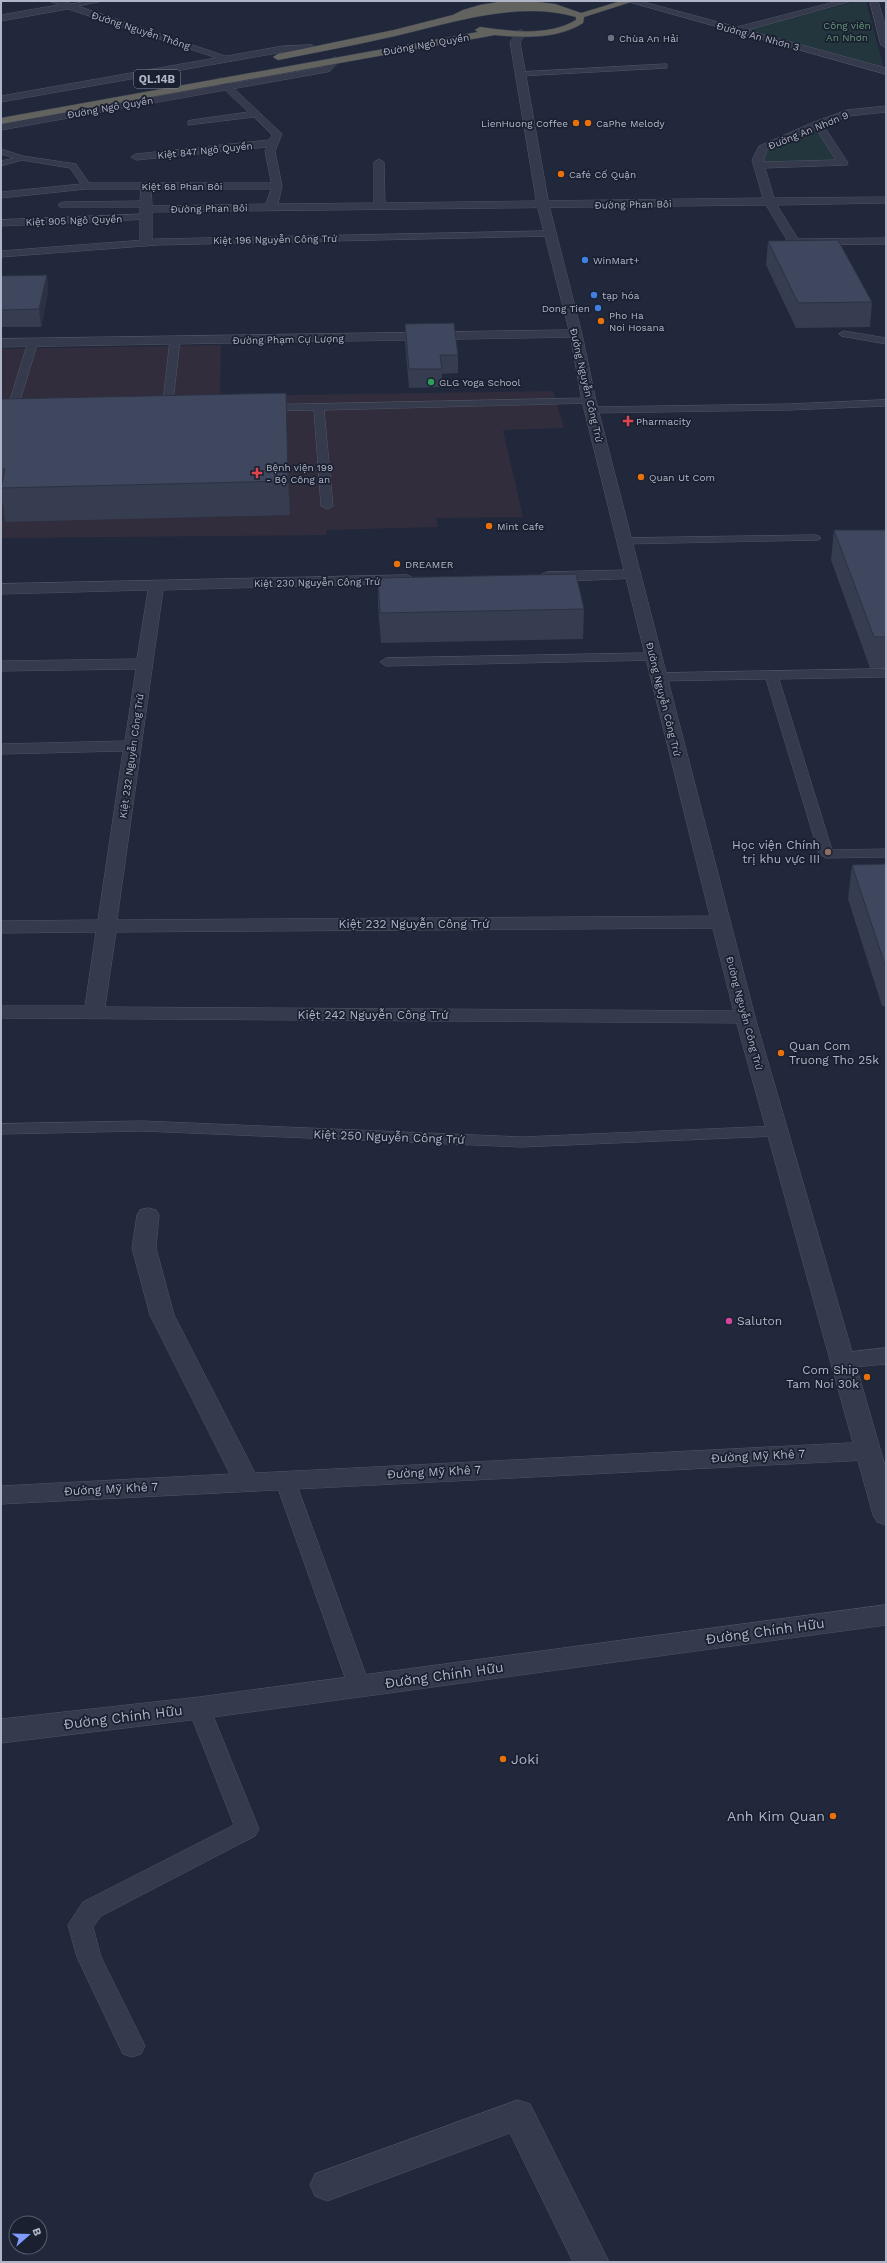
<svg xmlns="http://www.w3.org/2000/svg" width="887" height="2263" font-family="'Work Sans',sans-serif">
  <rect width="100%" height="100%" fill="#21283c"/>
  <!-- medical -->
  <path fill="#312d3c" d="M221 345 220 396 553 391 564 428 503 430 523 517 436 518 438 527 327 530 326 535 1 538V349Z"/>
  <!-- green -->
  <g fill="#23363d">
    <path d="M858 1H866L884 69 746 30Z"/>
    <path d="M817 127 837 162 762 164 760 160 768 148Z"/>
  </g>
  <g fill="none" stroke-linecap="round" stroke-linejoin="round">
    <!-- service casing -->
    <g stroke="#505566" stroke-width="1">
      <g id="service">
        <path d="M87 1H103L68 8 65 6Z"/>
        <path d="M664 64H667V68L520 76 516 74 520 72Z"/>
        <path d="M1 149 23 156 76 164 89 183H277L281 186 277 189H86L1 198V192L81 184 70 168 22 160 1 166V161L14 158 1 154Z"/>
        <path d="M147 214 151 217 150 219 1 226V220Z"/>
        <path d="M550 231 554 234 553 236 157 245 1 257V251L157 239Z"/>
        <path d="M844 331 886 338V344L841 336 839 334Z"/>
        <path d="M175 337 180 340 172 410 167 413 162 410 170 340Z"/>
        <path d="M33 339 38 342 17 410 24 413 19 416 7 415 6 413 28 342Z"/>
        <path d="M589 398 593 399V403L324 410 333 506 327 509 321 506 314 410 263 411 258 408 263 405Z"/>
        <path d="M886 400V406L789 410 592 413 587 410 592 407 789 404Z"/>
        <path d="M815 535 819 536 821 538 819 540 624 544 618 541 624 538Z"/>
        <path d="M653 653 659 657 657 660 386 666 380 662 386 658Z"/>
        <path d="M886 669V677L779 679 832 850 886 849V857L826 858 819 854 766 679 658 681 652 677 658 673Z"/>
        <path d="M142 1121 522 1137 777 1126 783 1127 785 1131 783 1135 777 1136 522 1147 142 1131 1 1134V1124Z"/>
        <path d="M285 1473 292 1475 295 1480 370 1686 367 1692 359 1695 351 1692 348 1686 275 1480 278 1475Z"/>
        <path d="M199 1699 207 1702 210 1708 259 1829 255 1836 101 1916 93 1927 101 1957 145 2046 141 2054 132 2057 123 2054 77 1957 68 1925 83 1902 234 1825 188 1708 191 1702Z"/>
      </g>
    </g>
    <!-- minor casing -->
    <g stroke="#505566" stroke-width="1">
      <g id="minor">
        <path d="M50 1H63L234 59 232 61H226L68 9 1 21V15L58 5Z"/>
        <path d="M626 1H640L737 27 838 1H852L747 30 886 68V74Z"/>
        <path d="M870 1H878L886 28V48L881 45Z"/>
        <path d="M221 78 224 79 282 134 275 151 282 186 278 204 374 203V162L379 159 384 162 385 203 763 198 752 160 759 146 814 122 847 110 886 106V112L849 116 824 126 848 163 847 165 765 168 774 198 886 197V203L777 205 798 239 886 238V244L790 245 766 205 152 212V243L146 246 140 243V207H60L58 205 60 203 64 202 140 201 141 186 146 183 151 186 152 206 266 204 272 186 265 151 267 147 136 160 131 157 136 154 269 140 272 135 254 117 188 125V121L192 120 248 112 218 83V79ZM816 129 836 160 763 162 767 150Z"/>
        <path d="M576 330 582 334 580 337 1 347V339Z"/>
        <path d="M632 570 637 572 640 575 637 578 547 582 542 580 539 577 542 574 547 572Z"/>
        <path d="M407 575 412 577 415 580 412 583 163 590 117 920 721 916 728 918 731 922 728 926 721 928 116 932 105 1007 745 1011 752 1013 755 1017 752 1021 745 1023 1 1018V1006H85L96 932 1 933V921L98 920 123 751 1 754V744L125 741 136 669 1 671V661L137 659 148 590 1 594V584Z"/>
        <path d="M148 1208 156 1210 159 1215 156 1248 174 1315 255 1473 868 1442 877 1445 881 1451 877 1457 868 1460 1 1504V1486L230 1474 150 1315 132 1248 137 1215 140 1210Z"/>
        <path d="M886 1348V1364L843 1368 834 1366 831 1360 834 1354Z"/>
        <path d="M518 2100 530 2104 609 2262H573L510 2133 327 2201 315 2196 310 2185 315 2174Z"/>
      </g>
    </g>
    <!-- tertiary casing -->
    <g stroke="#505566" stroke-width="1">
      <g id="tertiary">
        <path d="M521 30 526 33 520 42 549 205 582 334 596 401 755 1017 886 1469V1525L877 1522 873 1515 735 1017 582 401 570 334 537 205 510 42 518 31Z"/>
        <path d="M312 45 317 48 315 50 283 52 1 102V96L283 46Z"/>
        <path d="M335 57 340 60 330 71 327 72 1 130V124L324 67Z"/>
        <path d="M886 1605V1625L199 1719 1 1743V1719L199 1697Z"/>
      </g>
    </g>
    <!-- trunk casing -->
    <g stroke="#3d4253" stroke-width="1">
      <path id="trunk" d="M621 1H634L584 17 583 23C557 39 525 38 495 35L1 124V118L478 32 475 30 480 27C511 31 547 37 576 20V17C519 0 451 23 395 36 356 45 317 52 278 60L273 57 278 54 394 30 453 15 463 10 480 5 498 2H537L555 4 581 13Z"/>
    </g>
    <!-- service -->
    <use href="#service" fill="#353b4c" fill-rule="evenodd"/>
    <!-- minor -->
    <use href="#minor" fill="#353b4c" fill-rule="evenodd"/>
    <!-- tertiary -->
    <use href="#tertiary" fill="#353b4c" fill-rule="evenodd"/>
    <!-- trunk -->
    <use href="#trunk" fill="#62625e" fill-rule="evenodd"/>
  </g>
  <!-- wall -->
  <g fill="#363d51">
    <path d="M768 241 872 302 870 327 796 328 766 265Z"/>
    <path d="M47 275 48 292 41 327H1V276Z"/>
    <path d="M405 324 458 355V373L442 374V387L409 388 405 342Z"/>
    <path d="M1 399 287 425 290 515 5 522 3 503H1Z"/>
    <path d="M834 530H886V668H870L831 560Z"/>
    <path d="M378 578 584 609 583 639 381 643 378 607Z"/>
    <path d="M886 864V1006H882L848 899 852 865Z"/>
  </g>
  <!-- shaded-wall -->
  <g fill="#2c3242">
    <path d="M47 275 48 292 41 327 39 309Z"/>
    <path d="M286 393 287 425 290 515 288 481Z"/>
  </g>
  <!-- building -->
  <g fill="#3f475e" stroke="#2c3242">
    <path d="M838 240 872 302 798 303 768 241Z"/>
    <path d="M47 275 39 309 1 310V276Z"/>
    <path d="M454 323 458 355H440L442 369H409L405 324Z"/>
    <path d="M286 393 288 481 1 488 5 469H1V399Z"/>
    <path d="M834 530H886V637H874Z"/>
    <path d="M576 574 584 609 380 613 378 578Z"/>
    <path d="M886 864V968L852 865Z"/>
  </g>
  <!-- markers -->
  <circle fill="#6b7280" stroke="#1a2030" stroke-width="1.5" cx="611" cy="38" r="4"/>
  <g fill="#e8710a" stroke="#1a2030" stroke-width="1.5">
    <circle cx="576" cy="123" r="4"/>
    <circle cx="588" cy="123" r="4"/>
    <circle cx="561" cy="174" r="4"/>
    <circle cx="601" cy="321" r="4"/>
    <circle cx="641" cy="477" r="4"/>
    <circle cx="489" cy="526" r="4"/>
    <circle cx="397" cy="564" r="4"/>
    <circle cx="781" cy="1053" r="4"/>
    <circle cx="867" cy="1377" r="4"/>
    <circle cx="503" cy="1759" r="4"/>
    <circle cx="833" cy="1816" r="4"/>
  </g>
  <g fill="#3f7fe0" stroke="#1a2030" stroke-width="1.5">
    <circle cx="585" cy="260" r="4"/>
    <circle cx="594" cy="295" r="4"/>
    <circle cx="598" cy="308" r="4"/>
  </g>
  <circle fill="#2e9e5b" stroke="#1a2030" stroke-width="1.5" cx="431" cy="382" r="4"/>
  <g fill="#e0444e" stroke="#1a2030" stroke-width="1.5">
    <path d="M626 415h4v4h4v4h-4v4h-4v-4h-4v-4h4z"/>
    <path d="M255 467h4v4h4v4h-4v4h-4v-4h-4v-4h4z"/>
  </g>
  <circle fill="#8d6e63" stroke="#1a2030" stroke-width="1.5" cx="828" cy="852" r="4"/>
  <circle fill="#d1479c" stroke="#1a2030" stroke-width="1.5" cx="729" cy="1321" r="4"/>
  <g text-anchor="middle" stroke-width="3.5" stroke-linejoin="round" paint-order="stroke">
    <!-- far-park labels -->
    <g font-size="10" fill="#659a79" stroke="#1a2030">
      <text x="847" y="29">Công viên<tspan x="847" dy="12">An Nhơn</tspan></text>
    </g>
    <!-- far-street labels -->
    <g font-size="10" fill="#b0b5c8" stroke="#1a2030">
      <text transform="translate(141 30) rotate(18)" y="4">Đường Nguyễn Thông</text>
      <text transform="translate(758 36) rotate(15)" y="4">Đường An Nhơn 3</text>
      <text transform="translate(426 44) rotate(-10)" y="4">Đường Ngô Quyền</text>
      <text transform="translate(110 107) rotate(-10)" y="4">Đường Ngô Quyền</text>
      <text transform="translate(808 130) rotate(-22)" y="4">Đường An Nhơn 9</text>
      <text transform="translate(205 150) rotate(-6)" y="4">Kiệt 847 Ngô Quyền</text>
      <text x="182" y="190">Kiệt 68 Phan Bôi</text>
      <text transform="translate(633 204) rotate(-1)" y="4">Đường Phan Bôi</text>
      <text transform="translate(209 208) rotate(-1)" y="4">Đường Phan Bôi</text>
      <text transform="translate(74 220) rotate(-2)" y="4">Kiệt 905 Ngô Quyền</text>
      <text transform="translate(275 239) rotate(-1)" y="4">Kiệt 196 Nguyễn Công Trứ</text>
      <text transform="translate(288 339) rotate(-1)" y="4">Đường Phạm Cự Lượng</text>
      <text transform="translate(587 385) rotate(77)" y="4">Đường Nguyễn Công Trứ</text>
      <text transform="translate(317 582) rotate(-1)" y="4">Kiệt 230 Nguyễn Công Trứ</text>
      <text transform="translate(664 699) rotate(76)" y="4">Đường Nguyễn Công Trứ</text>
      <text transform="translate(131 756) rotate(-82)" y="4">Kiệt 232 Nguyễn Công Trứ</text>
      <text transform="translate(745 1013) rotate(75)" y="4">Đường Nguyễn Công Trứ</text>
    </g>
    <!-- far-poi labels -->
    <g font-size="10" fill="#b0b5c8" stroke="#1a2030" text-anchor="start">
      <text x="619" y="42">Chùa An Hải</text>
      <text x="568" y="127" text-anchor="end">LienHuong Coffee</text>
      <text x="596" y="127">CaPhe Melody</text>
      <text x="569" y="178">Café Cố Quận</text>
      <text x="593" y="264">WinMart+</text>
      <text x="602" y="299">tạp hóa</text>
      <text x="590" y="312" text-anchor="end">Dong Tien</text>
      <text x="609" y="319">Pho Ha<tspan x="609" dy="12">Noi Hosana</tspan></text>
      <text x="439" y="386">GLG Yoga School</text>
      <text x="636" y="425">Pharmacity</text>
      <text x="266" y="471">Bệnh viện 199<tspan x="266" dy="12">- Bộ Công an</tspan></text>
      <text x="649" y="481">Quan Ut Com</text>
      <text x="497" y="530">Mint Cafe</text>
      <text x="405" y="568">DREAMER</text>
    </g>
    <!-- shield labels -->
    <rect fill="#1a2030" stroke="#83889a" stroke-width="1" x="134" y="70" width="46" height="18" rx="3"/>
    <g font-size="11" font-weight="bold" fill="#b0b5c8">
      <text x="157" y="83">QL.14B</text>
    </g>
    <!-- poi labels -->
    <g font-size="12" fill="#b0b5c8" stroke="#1a2030" text-anchor="end">
      <text x="820" y="849">Học viện Chính<tspan x="820" dy="14">trị khu vực III</tspan></text>
      <text x="789" y="1050" text-anchor="start">Quan Com<tspan x="789" dy="14">Truong Tho 25k</tspan></text>
      <text x="737" y="1325" text-anchor="start">Saluton</text>
      <text x="859" y="1374">Com Ship<tspan x="859" dy="14">Tam Noi 30k</tspan></text>
    </g>
    <!-- street labels -->
    <g font-size="12" fill="#b0b5c8" stroke="#1a2030">
      <text x="414" y="928">Kiệt 232 Nguyễn Công Trứ</text>
      <text x="373" y="1019">Kiệt 242 Nguyễn Công Trứ</text>
      <text transform="translate(389 1137) rotate(2)" y="4">Kiệt 250 Nguyễn Công Trứ</text>
      <text transform="translate(758 1456) rotate(-3)" y="4">Đường Mỹ Khê 7</text>
      <text transform="translate(434 1472) rotate(-3)" y="4">Đường Mỹ Khê 7</text>
      <text transform="translate(111 1489) rotate(-3)" y="4">Đường Mỹ Khê 7</text>
    </g>
    <!-- near-street labels -->
    <g font-size="14" fill="#b0b5c8" stroke="#1a2030">
      <text transform="translate(765 1631) rotate(-8)" y="5">Đường Chính Hữu</text>
      <text transform="translate(444 1675) rotate(-8)" y="5">Đường Chính Hữu</text>
      <text transform="translate(123 1717) rotate(-7)" y="5">Đường Chính Hữu</text>
    </g>
    <!-- near-poi labels -->
    <g font-size="14" fill="#b0b5c8" stroke="#1a2030" text-anchor="start">
      <text x="511" y="1764">Joki</text>
      <text x="825" y="1821" text-anchor="end">Anh Kim Quan</text>
    </g>
  </g>
  <!-- border -->
  <rect width="887" height="2263" fill="none" stroke="#b0b5c8" stroke-width="4"/>
  <!-- north arrow -->
  <g transform="translate(28 2235) rotate(70)"><circle r="19" fill="#1a2030" stroke="#565c6d"/>
  <path d="M0-3L7 15L0 10L-7 15Z" fill="#7f9cfd"/>
  <text y="-6" font-size="11" font-weight="bold" text-anchor="middle" fill="#b0b5c8">B</text>
  </g>
</svg>
